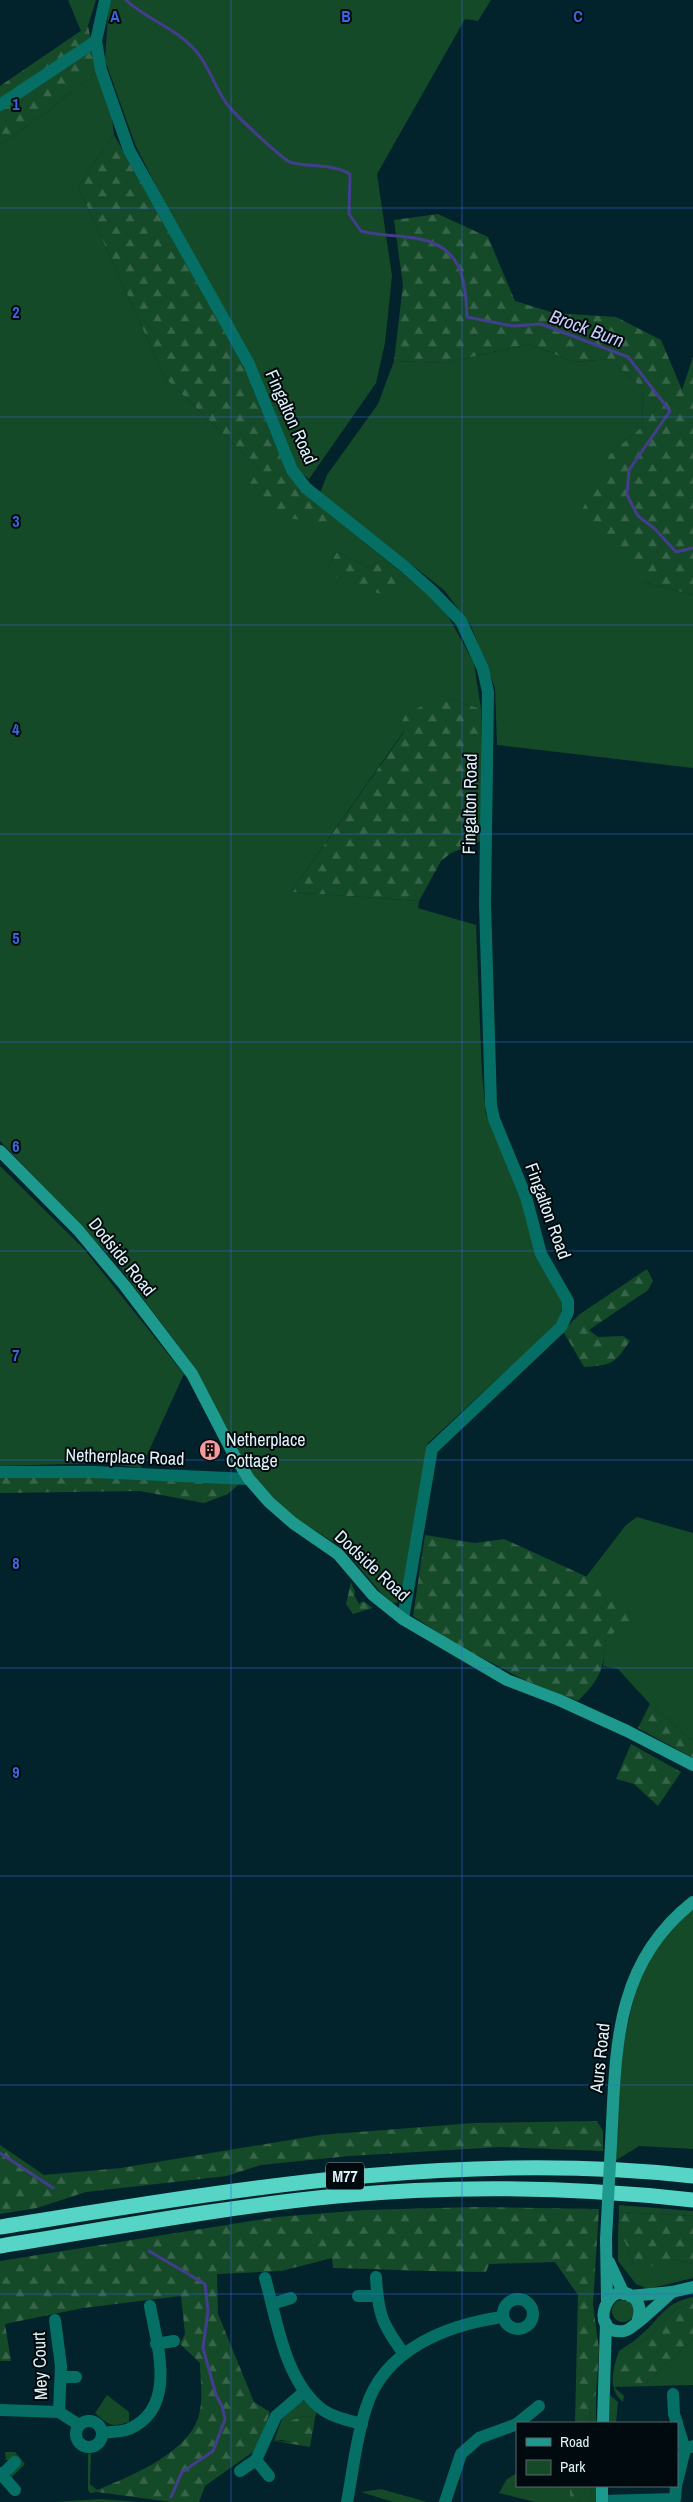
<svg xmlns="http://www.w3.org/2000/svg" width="693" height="2502" font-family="'Archivo Narrow',sans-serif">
  <defs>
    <pattern id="forest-firs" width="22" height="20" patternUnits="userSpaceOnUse" patternTransform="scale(1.25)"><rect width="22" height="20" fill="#154a29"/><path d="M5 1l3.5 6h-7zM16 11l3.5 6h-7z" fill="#376549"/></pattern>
  </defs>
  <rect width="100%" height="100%" fill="#02232b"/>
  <!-- green -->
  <g fill="#154a29">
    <path d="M68 0H96L88 26 81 31Z"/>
    <path d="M109 0H491L478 21 465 19 377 174 392 276 385 343 376 383 309 479 299 472 135 144 105 60Z"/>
    <path d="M98 70 112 118 114 135 78 186 165 378 259 468 343 525 385 559 368 567 337 552 325 573 407 577 443 607 474 663 481 709 442 696 404 731 291 892 419 901 418 908 476 925 482 1075 486 1114 520 1192 563 1303 559 1322 428 1443 405 1596 400 1602 393 1603 382 1594 343 1548 282 1510 249 1470 192 1364 117 1264 0 1141V145L53 107Z"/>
    <path d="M529 344 574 362 610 359 642 388 643 426 610 454 644 582 693 595V768L497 745 495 688 471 626 444 590 320 493 327 475 378 404 394 361 445 363Z"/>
    <path d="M0 1166 83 1248 184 1374 141 1468 104 1463 0 1466Z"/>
    <path d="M637 1517 693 1533V1742L650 1704 618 1669 603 1666 606 1639 586 1577 626 1525Z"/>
    <path d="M693 1903V2149L639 2146 610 2164 614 2086 641 1966Z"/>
    <path d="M619 2205 693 2211V2216L619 2212Z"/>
    <path d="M618 2235 625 2242 635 2267 672 2259 693 2263V2278L648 2289 636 2284 618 2261Z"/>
    <path d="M693 2297V2303L678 2307 649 2337 627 2349 646 2383 693 2339V2385L614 2387 624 2396 623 2402C607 2389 613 2368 619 2351 626 2346 635 2341 641 2335 661 2318 664 2303 693 2297Z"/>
    <circle cx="623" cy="2311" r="11"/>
    <path d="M596 2394V2423H590L591 2403Z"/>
    <path d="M107 2395 129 2412V2422C110 2428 109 2425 95 2413Z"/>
    <path d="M610 2395 618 2402 616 2423H609Z"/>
    <path d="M301 2401H305L317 2410 315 2418 305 2416 292 2420 304 2436 296 2443 282 2440 274 2441 282 2419Z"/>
    <path d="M5 2452H15L25 2464 11 2478 10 2460H6Z"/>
    <path d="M91 2453 90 2484 97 2492 90 2493 88 2490V2454Z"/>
    <path d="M517 2473V2486H570V2502H535L499 2493 507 2479Z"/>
    <path d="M591 2486H596V2502H590Z"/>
    <path d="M381 2489 427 2502H393L361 2492Z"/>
    <path d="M101 2499 139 2502H55Z"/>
  </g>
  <!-- forest -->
  <g fill="url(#forest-firs)">
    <path d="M88 26 98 70 53 107 0 145V86Z"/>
    <path d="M114 135 242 363 276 447 300 488 343 525 270 516 245 493 259 468 165 378 78 186Z"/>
    <path d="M438 214 488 237 515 301 554 313 616 317 661 340 682 390 693 357V595L644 582 582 510 610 454 643 426 642 388 610 359 574 362 529 344 445 363 394 361 403 285 394 220Z"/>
    <path d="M337 552 368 567 385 559 407 577 383 595 325 573Z"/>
    <path d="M442 696 481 709V841L451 853 441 861 419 901 291 892 404 732 401 723 406 714Z"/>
    <path d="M647 1269 653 1281 648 1290 589 1330 598 1337 623 1336 630 1341C614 1364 613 1365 584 1367L563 1331 580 1314Z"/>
    <path d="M101 1477 239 1484 228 1494 204 1503 140 1491 0 1493V1478Z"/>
    <path d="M425 1535 475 1543 504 1539 607 1586 638 1614 606 1639C603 1671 601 1678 578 1701L524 1680 452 1642 413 1616Z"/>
    <path d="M351 1582 355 1592 354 1595 359 1604 363 1601 373 1608 353 1614 346 1604Z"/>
    <path d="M650 1704 693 1742V1758L638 1728Z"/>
    <path d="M631 1744 681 1772 658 1806 634 1784 616 1779Z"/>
    <path d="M597 2121 603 2131V2151L501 2147 349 2156 261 2165 227 2176 86 2192 37 2208 0 2214V2145L44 2175 121 2168 320 2135 474 2123Z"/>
    <path d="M476 2207 599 2209 593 2304 599 2350 596 2394 591 2403 590 2423H575L578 2295 555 2262 489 2264 486 2272C435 2272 384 2269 333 2268L332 2258 281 2271 217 2274 218 2314 254 2402 270 2412 257 2449 205 2486 199 2502H171L97 2492 90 2484 97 2490C131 2476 194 2451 200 2410 203 2395 200 2378 200 2363L180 2344 185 2334 181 2296 83 2308 5 2324 11 2361H0V2261L277 2217 364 2210Z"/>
    <path d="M619 2212 693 2216V2263L672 2259 642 2269 635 2267 625 2242 618 2235Z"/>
    <path d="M693 2303V2339L646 2383H618L617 2366 627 2349 649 2337 678 2307Z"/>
    <path d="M305 2416 315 2418 310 2447 274 2441 296 2442 303 2436 292 2433 289 2426 292 2420Z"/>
    <path d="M570 2486H591L590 2502H570Z"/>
  </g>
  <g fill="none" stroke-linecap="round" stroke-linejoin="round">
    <!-- stream -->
    <g stroke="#433d8d" stroke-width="3">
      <path d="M126 0C147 20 175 27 196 51 209 66 215 88 227 104 235 115 276 153 288 161 297 168 330 162 350 174L349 214 361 231C381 236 396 235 415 238 461 245 466 278 467 317L513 326 541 324 628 357 670 411 629 470 627 495 638 516 655 529 676 552 693 548"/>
      <path d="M0 2153 53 2188"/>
      <path d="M149 2251 205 2284 208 2311 203 2348 216 2395 222 2406 225 2419 213 2451 182 2472 171 2497"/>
    </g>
    <!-- street -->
    <g stroke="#056f66" stroke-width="12">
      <path d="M96 41 101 70 129 150 249 364 292 470 306 488 405 567 432 591 461 621 483 669 488 692 485 903 491 1105 494 1119 526 1197 541 1254 568 1301V1312L561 1327 432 1449 403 1619"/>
      <path d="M0 105 96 41 105 0"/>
      <path d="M0 1472H95L249 1479"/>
      <path d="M376 2277C378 2314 382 2324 404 2354"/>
      <path d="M265 2278C277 2320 284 2377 319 2407 331 2417 347 2420 362 2424"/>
      <path d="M358 2296H377"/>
      <circle cx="518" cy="2314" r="15"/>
      <path d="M272 2304 291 2298"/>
      <path d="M55 2320 61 2366 59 2412"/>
      <path d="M156 2344 174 2341"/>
      <path d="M61 2377H76"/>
      <path d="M673 2394 674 2414 677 2423"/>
      <path d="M0 2410 59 2412 79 2425"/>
      <circle cx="89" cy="2434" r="13"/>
      <path d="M518 2423 539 2406"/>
      <path d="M677 2424 685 2449"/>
      <path d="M102 2433C110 2432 121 2432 129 2429 178 2408 157 2345 150 2306"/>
      <path d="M256 2460 269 2476"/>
      <path d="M240 2471 256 2460 276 2416 304 2392"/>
      <path d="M0 2473 15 2490"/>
      <path d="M2 2475 15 2462"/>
      <path d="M677 2482 685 2449 693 2446"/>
      <path d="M602 2501 675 2499 676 2486"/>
      <path d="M347 2502C353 2471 356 2438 366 2408 384 2349 447 2325 502 2317"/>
      <path d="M445 2502 461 2454 479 2438 517 2424"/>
    </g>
    <!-- secondary -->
    <g stroke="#1d998d" stroke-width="12">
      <path d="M0 1151 78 1230 125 1286 192 1374 234 1455 249 1479 269 1502 293 1523 338 1554 373 1595 403 1619 507 1680 559 1700 627 1731 693 1765"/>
      <path d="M612 2124C616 2038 619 1960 693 1902"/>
      <path d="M606 2239 607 2300"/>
      <path d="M609 2262 624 2294"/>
      <path d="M630 2296 672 2292 693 2287"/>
      <path d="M637 2322C640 2315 641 2307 636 2300 609 2271 585 2336 624 2331 632 2330 663 2300 672 2292"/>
      <path d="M603 2423 606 2323"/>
      <path d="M602 2502V2486"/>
    </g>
    <!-- highway -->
    <g stroke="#56d4c6" stroke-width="15">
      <path d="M0 2227C233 2190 456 2150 693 2176"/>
      <path d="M0 2246C112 2228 224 2207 337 2196 455 2185 576 2187 693 2200"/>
    </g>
    <!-- secondary-bridge -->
    <path stroke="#1d998d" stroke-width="12" d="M606 2239 612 2124"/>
  </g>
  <!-- grid -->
  <path fill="none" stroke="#3a67dd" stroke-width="1" stroke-opacity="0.55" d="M231 0V2502M462 0V2502M0 208H693M0 417H693M0 625H693M0 834H693M0 1042H693M0 1251H693M0 1460H693M0 1668H693M0 1876H693M0 2085H693M0 2294H693"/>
  <!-- icons -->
  <defs>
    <g id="building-disc" transform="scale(1.125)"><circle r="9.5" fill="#f59b9b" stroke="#010a0e"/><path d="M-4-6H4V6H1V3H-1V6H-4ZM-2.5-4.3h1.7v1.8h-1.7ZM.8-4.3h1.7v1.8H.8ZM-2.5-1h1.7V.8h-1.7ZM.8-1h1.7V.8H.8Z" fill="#111"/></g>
  </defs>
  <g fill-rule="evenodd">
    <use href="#building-disc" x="210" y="1450"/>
  </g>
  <g text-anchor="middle" stroke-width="4" stroke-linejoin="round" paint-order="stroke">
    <!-- shield labels -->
    <rect fill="#010a0e" stroke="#9dacb1" stroke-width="1" x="326" y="2162.5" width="38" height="27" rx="4"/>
    <g font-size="16" font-weight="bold" fill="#e0f2f7">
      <text x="345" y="2182">M77</text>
    </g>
    <!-- street labels -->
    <g font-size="18" fill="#e0f2f7" stroke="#010a0e">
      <text transform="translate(291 417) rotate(66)" y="6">Fingalton Road</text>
      <text transform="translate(470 804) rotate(-89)" y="6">Fingalton Road</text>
      <text transform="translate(548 1211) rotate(70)" y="6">Fingalton Road</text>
      <text transform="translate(122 1257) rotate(51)" y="6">Dodside Road</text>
      <text transform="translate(125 1457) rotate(2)" y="6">Netherplace Road</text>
      <text transform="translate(372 1566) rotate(43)" y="6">Dodside Road</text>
      <text transform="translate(600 2058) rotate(-84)" y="6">Aurs Road</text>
      <text transform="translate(40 2366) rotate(-92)" y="6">Mey Court</text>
    </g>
    <!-- poi labels -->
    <g font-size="18" fill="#e0f2f7" stroke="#010a0e" text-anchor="start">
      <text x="226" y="1446">Netherplace<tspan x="226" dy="21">Cottage</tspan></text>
    </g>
    <!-- water labels -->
    <g font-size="19" font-style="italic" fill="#c9ccf9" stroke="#010a0e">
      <text transform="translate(587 328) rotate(20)" y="7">Brock Burn</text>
    </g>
  </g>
  <g font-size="16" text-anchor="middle" font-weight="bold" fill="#3a67dd" stroke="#010a0e" stroke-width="4" stroke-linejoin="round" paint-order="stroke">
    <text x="115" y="22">A</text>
    <text x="346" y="22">B</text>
    <text x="578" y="22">C</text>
    <text x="16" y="110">1</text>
    <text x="16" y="318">2</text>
    <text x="16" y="527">3</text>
    <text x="16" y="735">4</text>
    <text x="16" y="944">5</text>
    <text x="16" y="1152">6</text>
    <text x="16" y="1361">7</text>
    <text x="16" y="1569">8</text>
    <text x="16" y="1778">9</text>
  </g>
  <!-- legend -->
  <rect x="516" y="2422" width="162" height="65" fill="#010a0e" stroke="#5a676b"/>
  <rect x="526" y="2438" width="25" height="8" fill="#1d998d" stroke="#5a676b"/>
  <text x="560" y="2447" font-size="15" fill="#e0f2f7">Road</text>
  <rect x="526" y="2460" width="25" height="15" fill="#154a29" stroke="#5a676b"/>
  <text x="560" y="2472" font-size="15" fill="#e0f2f7">Park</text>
</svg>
